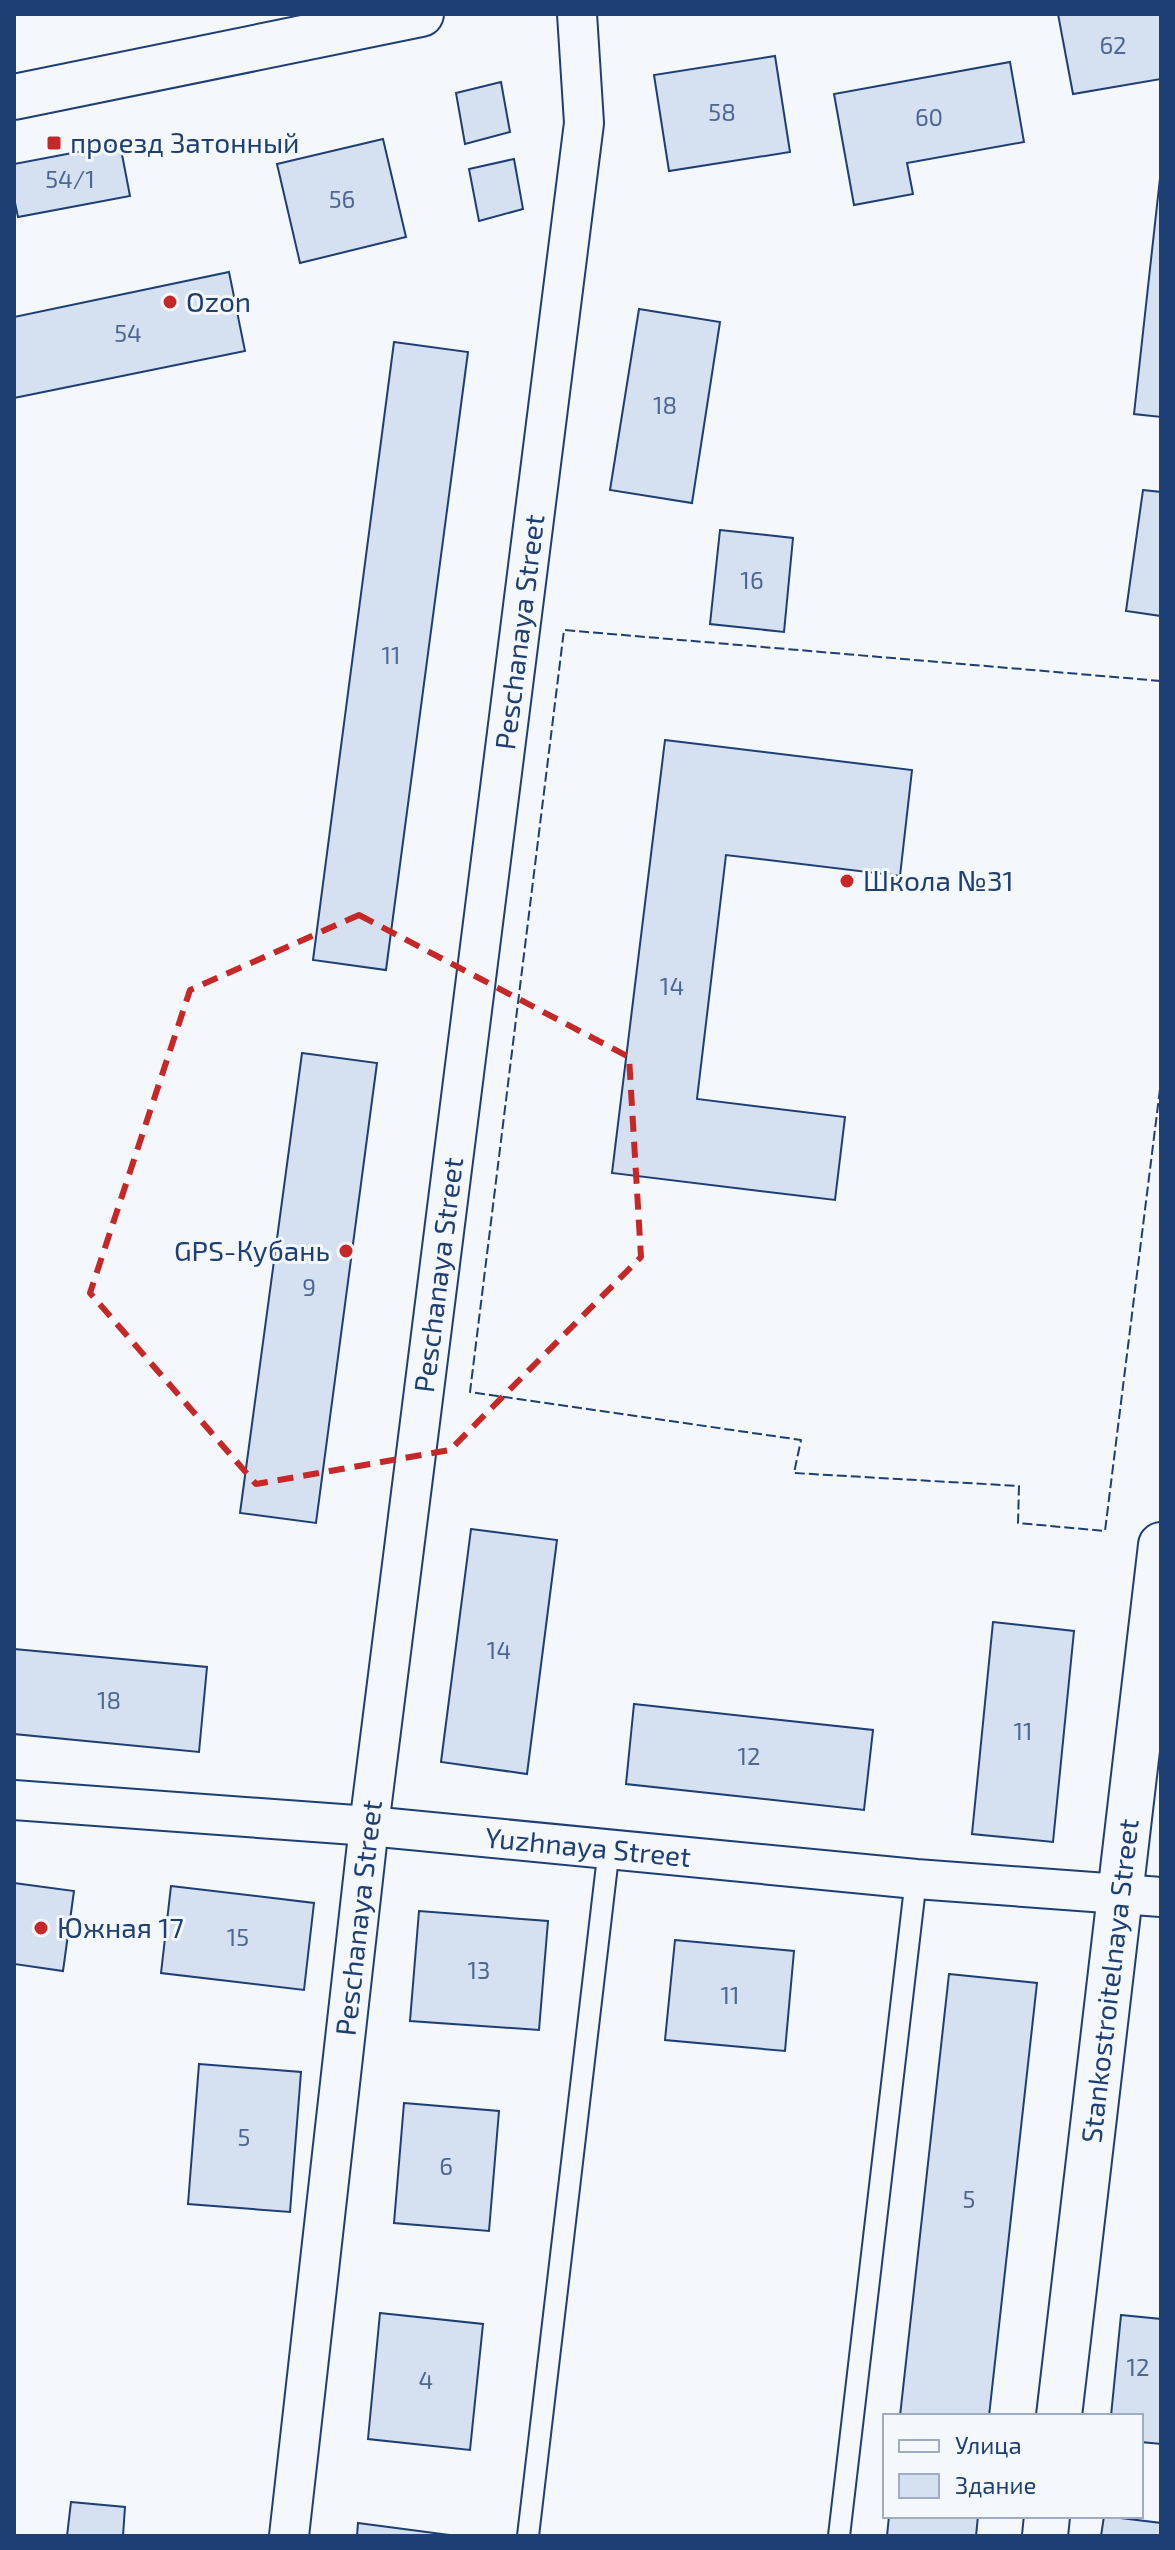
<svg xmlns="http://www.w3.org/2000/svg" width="1175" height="2550" font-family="'Exo 2',sans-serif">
  <rect width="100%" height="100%" fill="#f4f7fb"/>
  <!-- building -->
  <g fill="#d5e0f0" stroke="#1d3f73" stroke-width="2">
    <path d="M1058 14H1161V79L1073 94Z"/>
    <path d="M775 56 790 152 669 171 654 75Z"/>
    <path d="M1010 62 1024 142 907 163 913 194 854 205 834 94Z"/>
    <path d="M501 82 510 132 465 144 456 93Z"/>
    <path d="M383 139 406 237 300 263 277 164Z"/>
    <path d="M120 144 130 196 18 217 14 198V164Z"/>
    <path d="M514 159 523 209 479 221 469 169Z"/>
    <path d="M1161 169V417L1134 414Z"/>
    <path d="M229 272 245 351 14 398V317Z"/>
    <path d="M639 309 720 322 692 503 610 490Z"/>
    <path d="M394 342 468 352 386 970 313 960Z"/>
    <path d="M1143 490 1161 492V616L1126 611Z"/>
    <path d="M720 530 793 538 784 632 710 624Z"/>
    <path d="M665 740 912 770 900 876 726 855 697 1099 845 1117 835 1200 612 1173Z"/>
    <path d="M302 1053 377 1063 316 1523 240 1513Z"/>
    <path d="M471 1529 557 1540 527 1774 441 1762Z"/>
    <path d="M993 1622 1074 1631 1053 1842 972 1834Z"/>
    <path d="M14 1649 207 1667 199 1752 14 1734Z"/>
    <path d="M634 1704 873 1730 864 1810 626 1784Z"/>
    <path d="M14 1883 74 1891 63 1971 14 1964Z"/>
    <path d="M171 1886 314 1903 304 1990 161 1973Z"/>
    <path d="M419 1911 548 1921 539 2030 410 2021Z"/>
    <path d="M675 1940 794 1951 785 2051 665 2040Z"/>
    <path d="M949 1974 1037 1983 989 2416H900Z"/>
    <path d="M199 2064 301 2072 290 2212 188 2204Z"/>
    <path d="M404 2103 499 2111 489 2231 394 2223Z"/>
    <path d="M380 2313 483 2324 470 2450 368 2439Z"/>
    <path d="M1121 2315 1161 2319V2444L1141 2442V2416H1111Z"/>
    <path d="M71 2502 125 2507 123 2536H67Z"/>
    <path d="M889 2516H978L976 2536H887Z"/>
    <path d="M1104 2516 1161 2523V2536H1101Z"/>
    <path d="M358 2523 457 2536H357Z"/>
  </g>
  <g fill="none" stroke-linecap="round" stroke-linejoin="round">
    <!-- service casing -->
    <g stroke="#1d3f73" stroke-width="24">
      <g id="service">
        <path d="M528 2536 609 1848"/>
        <path d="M839 2536 916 1879"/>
      </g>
    </g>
    <!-- minor casing -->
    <g stroke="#1d3f73" stroke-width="42">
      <g id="minor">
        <path id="s1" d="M14 1800 369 1826 916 1879 1161 1897"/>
        <path id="s2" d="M289 2536 369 1826 584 123 577 14"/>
      </g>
    </g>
    <!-- tertiary casing -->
    <g stroke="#1d3f73" stroke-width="48">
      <g id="tertiary">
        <path id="s3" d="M1059 2416 1161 1545"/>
        <path d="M1045 2536 1047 2516"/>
      </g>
    </g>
    <!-- secondary casing -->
    <g stroke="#1d3f73" stroke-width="48">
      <path id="secondary" d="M14 97 421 14"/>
    </g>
    <!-- service -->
    <use href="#service" stroke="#f4f7fb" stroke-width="20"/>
    <!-- minor -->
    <use href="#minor" stroke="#f4f7fb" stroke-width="38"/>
    <!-- tertiary -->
    <use href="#tertiary" stroke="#f4f7fb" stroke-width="44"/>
    <!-- secondary -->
    <use href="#secondary" stroke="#f4f7fb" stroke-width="44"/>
    <!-- fence -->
    <path stroke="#1d3f73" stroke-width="2" stroke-dasharray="10 4" stroke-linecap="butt" d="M1161 681 564 630 470 1392 801 1440 794 1473 1019 1486 1018 1523 1105 1531 1161 1081"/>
  </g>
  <!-- marked area -->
  <path fill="none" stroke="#c62828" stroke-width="6" stroke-dasharray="16 10" stroke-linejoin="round" d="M359 915 629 1057 641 1257 450 1450 256 1484 90 1293 190 990Z"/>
  <!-- markers -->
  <g fill="#c62828" stroke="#f4f7fb" stroke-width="3">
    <rect x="46" y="135" width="16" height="16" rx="4"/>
    <circle cx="170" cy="302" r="8"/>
    <circle cx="847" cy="881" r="8"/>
    <circle cx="346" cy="1251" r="8"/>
    <circle cx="41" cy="1928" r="8"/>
  </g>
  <g text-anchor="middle" stroke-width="6" stroke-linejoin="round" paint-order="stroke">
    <!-- number labels -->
    <g font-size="24" fill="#4b6792">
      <text x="1113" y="54">62</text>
      <text x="722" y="121">58</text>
      <text x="929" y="126">60</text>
      <text x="70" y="188">54/1</text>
      <text x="342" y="208">56</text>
      <text x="128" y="342">54</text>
      <text x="665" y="414">18</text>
      <text x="752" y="589">16</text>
      <text x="391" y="664">11</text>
      <text x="672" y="995">14</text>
      <text x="309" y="1296">9</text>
      <text x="499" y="1659">14</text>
      <text x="109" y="1709">18</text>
      <text x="1023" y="1740">11</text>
      <text x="749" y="1765">12</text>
      <text x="238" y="1946">15</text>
      <text x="479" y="1979">13</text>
      <text x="730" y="2004">11</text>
      <text x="244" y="2146">5</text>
      <text x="446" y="2175">6</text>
      <text x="969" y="2208">5</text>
      <text x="1138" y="2376">12</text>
      <text x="426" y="2389">4</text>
    </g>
    <!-- poi labels -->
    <g font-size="28" fill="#1d3f73" stroke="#f4f7fb" text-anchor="start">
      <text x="70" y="153">проезд Затонный</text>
      <text x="186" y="312">Ozon</text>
      <text x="863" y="891">Школа №31</text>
      <text x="330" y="1261" text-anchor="end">GPS-Кубань</text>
      <text x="57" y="1938">Южная 17</text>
    </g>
    <!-- street labels -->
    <g font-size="28" fill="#1d3f73" stroke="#f4f7fb">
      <text dy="10" stroke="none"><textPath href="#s2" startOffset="1918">Peschanaya Street</textPath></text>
      <text dy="10" stroke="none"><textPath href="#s2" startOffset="1270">Peschanaya Street</textPath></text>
      <text dy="10" stroke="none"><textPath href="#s1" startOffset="576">Yuzhnaya Street</textPath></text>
      <text dy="10" stroke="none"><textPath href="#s2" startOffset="622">Peschanaya Street</textPath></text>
      <text dy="10" stroke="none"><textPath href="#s3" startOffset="438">Stankostroitelnaya Street</textPath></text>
    </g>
  </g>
  <!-- border -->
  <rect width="1175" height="2550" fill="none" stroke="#1d3f73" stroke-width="32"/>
  <!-- legend -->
  <rect x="883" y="2414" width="260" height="104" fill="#f4f7fb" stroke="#9eadc5" stroke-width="2"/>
  <rect x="899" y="2440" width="40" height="12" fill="#f4f7fb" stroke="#9eadc5" stroke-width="2"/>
  <text x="955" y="2454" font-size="24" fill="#1d3f73">Улица</text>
  <rect x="899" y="2474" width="40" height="24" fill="#d5e0f0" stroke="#9eadc5" stroke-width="2"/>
  <text x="955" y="2494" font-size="24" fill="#1d3f73">Здание</text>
</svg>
